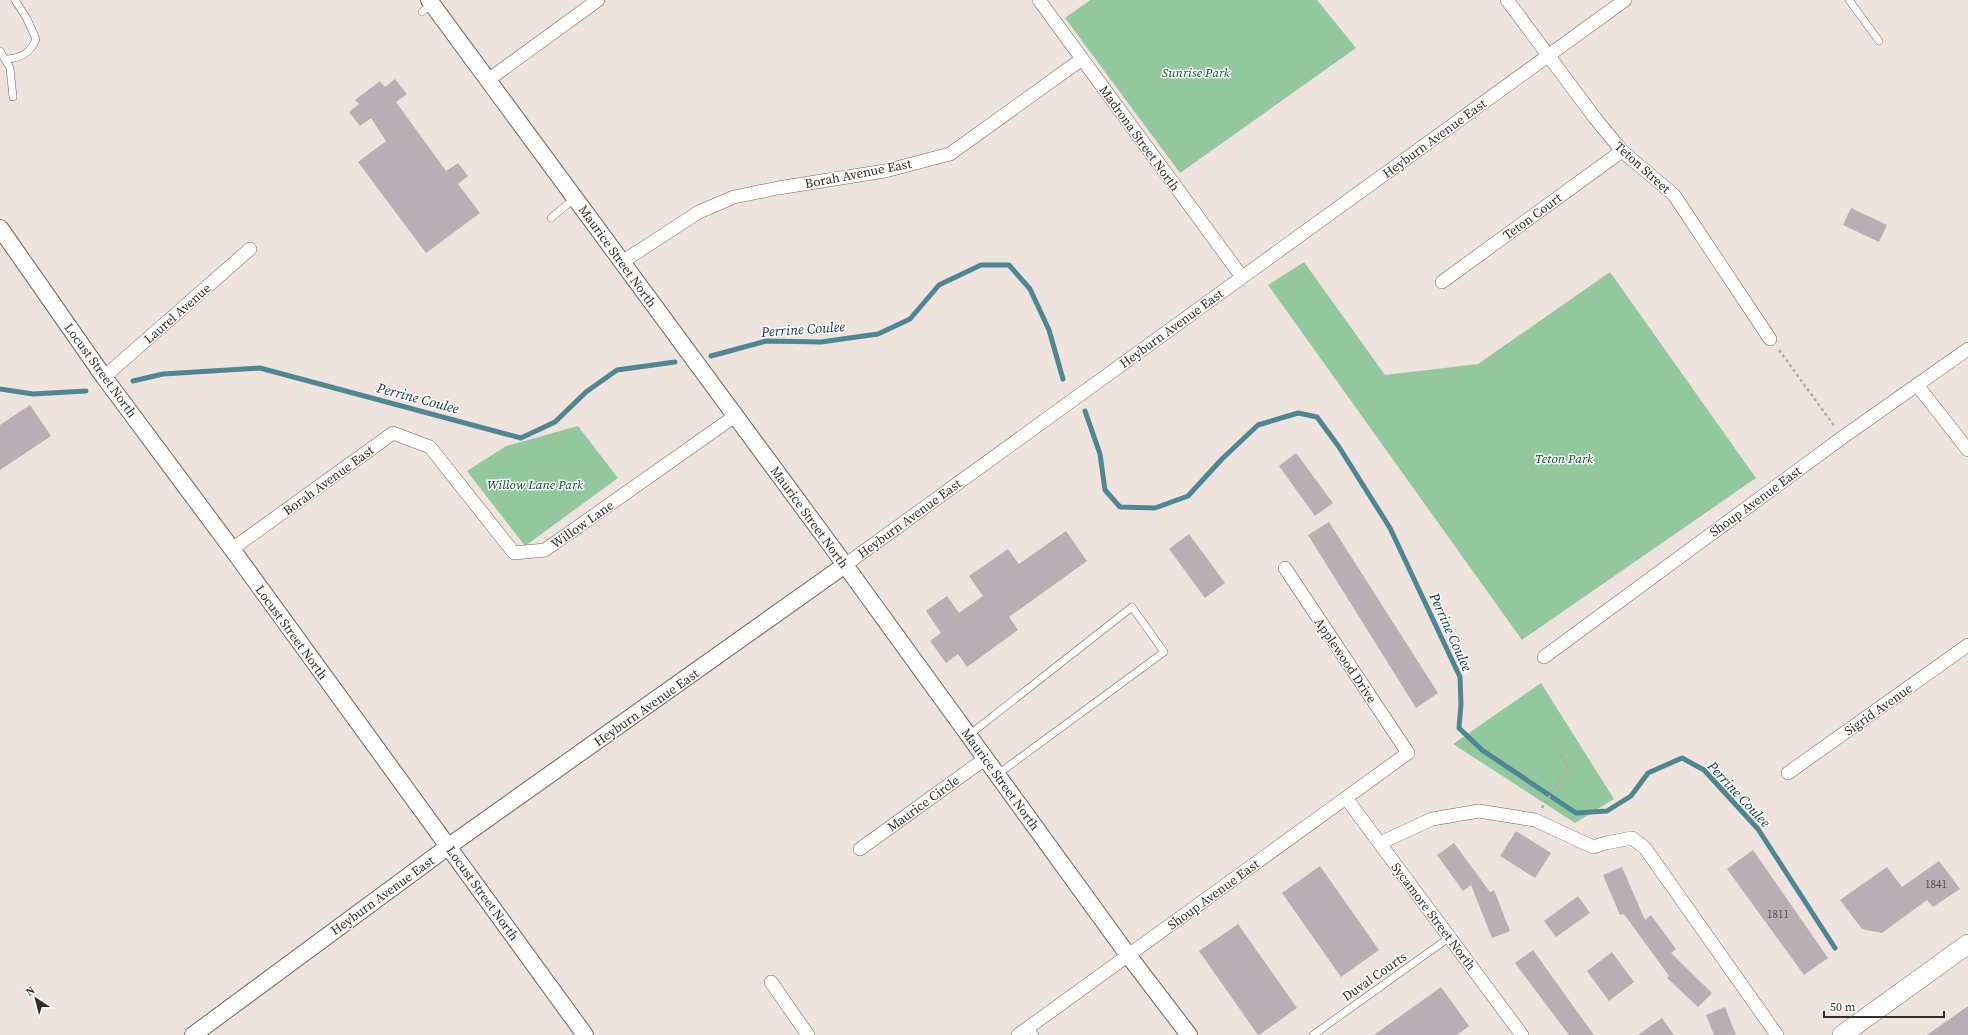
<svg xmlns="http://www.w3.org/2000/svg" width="1968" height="1035" font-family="'Source Serif 4',serif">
  <rect width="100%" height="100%" fill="#efe4dd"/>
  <!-- green -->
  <g fill="#93c89f">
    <path d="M1090 0H1317L1356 48 1180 173 1065 18Z"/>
    <path d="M1304 262 1385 375 1478 364 1610 272 1756 478 1522 640 1268 285Z"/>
    <path d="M578 426 618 478 525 546 467 471 506 446Z"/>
    <path d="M1541 683 1614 799 1575 823 1453 744Z"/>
  </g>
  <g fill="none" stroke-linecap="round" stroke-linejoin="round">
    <!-- stream -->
    <g stroke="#4f8693" stroke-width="5">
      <path d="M711 356 766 341 821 342 878 334 910 319 939 285 981 265H1009L1030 289 1049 330 1063 379"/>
      <path d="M133 381 163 374 260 368 521 438 555 422 586 392 617 370 675 362"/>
      <path d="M0 389 33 394 86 391"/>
      <path d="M1085 411 1100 454 1105 490 1120 507 1155 508 1188 496 1222 459 1258 425 1298 413 1317 417 1339 447 1390 528 1460 677 1461 704 1459 728 1482 750 1576 813 1607 811 1631 796 1648 773 1682 758 1704 770 1758 829 1835 948"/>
    </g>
  </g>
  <!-- building -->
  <g fill="#b9aeb3">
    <path d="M395 79 407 94 396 102 446 171 458 163 468 176 458 184 480 213 426 253 358 162 386 141 371 118 360 126 349 112 359 104 355 100 380 81 385 87Z"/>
    <path d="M1851 208 1887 225 1879 242 1843 225Z"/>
    <path d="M30 405 51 436 0 470V425Z"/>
    <path d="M1296 453 1333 503 1315 516 1279 466Z"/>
    <path d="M1329 522 1438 693 1416 708 1308 535Z"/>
    <path d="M1066 531 1087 561 1009 617 1018 630 967 667 958 654 946 663 930 641 941 633 926 611 947 596 959 613 983 596 969 576 1008 549 1019 564Z"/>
    <path d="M1189 534 1225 583 1205 598 1169 549Z"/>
    <path d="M1516 831 1551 853 1535 878 1500 856Z"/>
    <path d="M1454 843 1490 892 1494 890 1510 931 1492 938 1471 885 1463 891 1437 855Z"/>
    <path d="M1753 850 1828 958 1804 975 1727 869Z"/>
    <path d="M1939 861 1960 889 1933 907 1927 900 1882 933 1862 929 1840 900 1887 867 1902 887Z"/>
    <path d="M1320 866 1379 950 1341 977 1282 893Z"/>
    <path d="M1622 867 1645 920 1651 915 1676 949 1671 953 1712 993 1698 1007 1667 978 1669 976 1624 914 1620 915 1603 875Z"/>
    <path d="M1578 896 1590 913 1556 937 1544 921Z"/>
    <path d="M1238 924 1297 1008 1259 1035H1258L1199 951Z"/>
    <path d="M1533 950 1548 971 1594 1035H1569L1515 963Z"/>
    <path d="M1612 952 1634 982 1609 1001 1587 971Z"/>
    <path d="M1441 987 1469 1026 1457 1035H1374Z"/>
    <path d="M1968 1006V1035H1927Z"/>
    <path d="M1725 1007 1736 1035H1714L1706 1015Z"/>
    <path d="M1662 1018 1674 1035H1638Z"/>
  </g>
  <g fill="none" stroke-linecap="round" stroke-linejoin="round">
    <!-- service casing -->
    <g stroke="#6d645e" stroke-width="8">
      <g id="service">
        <path d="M1849 0 1879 41"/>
        <path d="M422 12 432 4"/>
        <path d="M0 51 10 68 13 97"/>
        <path d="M7 59C21 58 31 53 36 39L27 19 15 0"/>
        <path d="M551 218 575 198"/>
        <path d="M969 735 1132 607 1164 652 998 774"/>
        <path d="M1029 1027 1035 1035"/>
        <path d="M1313 1035 1450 937"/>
      </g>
    </g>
    <!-- minor casing -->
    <g stroke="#6d645e" stroke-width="14">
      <g id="minor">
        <path d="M1039 0 1242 277"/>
        <path d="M1507 0 1595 118 1622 151 1674 195 1770 339"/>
        <path d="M488 80 598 0"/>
        <path d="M622 262 699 212 734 197 778 188 885 171 950 154 1082 59"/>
        <path d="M1442 282 1622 151"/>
        <path d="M104 377 250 249"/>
        <path d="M1917 385 1968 450"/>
        <path d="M232 549 393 433 430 447 514 553 545 550 735 416"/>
        <path d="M845 565 1625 0"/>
        <path d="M1544 657 1843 437 1968 349"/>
        <path d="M1788 773 1968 645"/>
        <path d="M1346 798 1522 1035"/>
        <path d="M1380 843 1432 819 1479 811 1535 820 1593 847 1606 843 1632 838 1645 848 1777 1035"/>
        <path d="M860 849 986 758"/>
        <path d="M771 982 808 1035"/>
        <path d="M1018 1035 1408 753 1285 568"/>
      </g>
    </g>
    <!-- tertiary casing -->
    <g stroke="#6d645e" stroke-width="18">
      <g id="tertiary">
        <path d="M429 0 832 547 1128 955 1189 1035"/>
        <path d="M0 228 104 377 232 549 585 1035"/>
        <path d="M193 1035 449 846 845 565"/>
      </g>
    </g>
    <!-- secondary casing -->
    <g stroke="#6d645e" stroke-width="20">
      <path id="secondary" d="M1842 1035 1968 944"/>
    </g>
    <!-- path -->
    <g stroke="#b4aba6" stroke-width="2.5" stroke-dasharray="3 3" stroke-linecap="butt">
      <path d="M1779 350 1835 427"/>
      <path d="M1542 808 1568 767 1555 748"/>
    </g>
    <!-- service -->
    <use href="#service" stroke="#fff" stroke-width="7"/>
    <!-- minor -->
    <use href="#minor" stroke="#fff" stroke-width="13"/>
    <!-- tertiary -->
    <use href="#tertiary" stroke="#fff" stroke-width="16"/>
    <!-- secondary -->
    <use href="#secondary" stroke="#fff" stroke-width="19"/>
  </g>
  <g text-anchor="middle" stroke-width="3" stroke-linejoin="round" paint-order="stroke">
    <!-- number labels -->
    <g font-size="11" fill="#544e4d">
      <text x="1936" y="888">1841</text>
      <text x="1778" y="918">1811</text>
    </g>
    <!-- park labels -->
    <g font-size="13" font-style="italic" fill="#0a4b24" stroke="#fff">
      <text x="1196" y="77">Sunrise Park</text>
      <text x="1564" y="463">Teton Park</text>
      <text x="535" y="489">Willow Lane Park</text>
    </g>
    <!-- street labels -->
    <g font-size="13" fill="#322e2b" stroke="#fff">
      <text transform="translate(1140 138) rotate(54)" y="5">Madrona Street North</text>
      <text transform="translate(1434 138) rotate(-36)" y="5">Heyburn Avenue East</text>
      <text transform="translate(1643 167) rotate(42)" y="5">Teton Street</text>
      <text transform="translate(858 173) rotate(-11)" y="5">Borah Avenue East</text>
      <text transform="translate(1532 216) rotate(-36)" y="5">Teton Court</text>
      <text transform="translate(618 256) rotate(54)" y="5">Maurice Street North</text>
      <text transform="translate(177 313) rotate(-41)" y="5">Laurel Avenue</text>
      <text transform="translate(1171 328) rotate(-36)" y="5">Heyburn Avenue East</text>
      <text transform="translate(101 370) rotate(54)" y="5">Locust Street North</text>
      <text transform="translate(328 480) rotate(-36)" y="5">Borah Avenue East</text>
      <text transform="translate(1755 501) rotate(-36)" y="5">Shoup Avenue East</text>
      <text transform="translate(810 517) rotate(54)" y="5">Maurice Street North</text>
      <text transform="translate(909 518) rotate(-36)" y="5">Heyburn Avenue East</text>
      <text transform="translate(582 524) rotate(-35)" y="5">Willow Lane</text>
      <text transform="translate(292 632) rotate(54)" y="5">Locust Street North</text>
      <text transform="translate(1346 660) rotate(56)" y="5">Applewood Drive</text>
      <text transform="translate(646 707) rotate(-35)" y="5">Heyburn Avenue East</text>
      <text transform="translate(1878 709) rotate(-35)" y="5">Sigrid Avenue</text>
      <text transform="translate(1001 779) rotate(54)" y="5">Maurice Street North</text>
      <text transform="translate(923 803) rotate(-36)" y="5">Maurice Circle</text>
      <text transform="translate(483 893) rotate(54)" y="5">Locust Street North</text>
      <text transform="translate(1213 894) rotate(-36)" y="5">Shoup Avenue East</text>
      <text transform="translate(382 895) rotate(-36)" y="5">Heyburn Avenue East</text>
      <text transform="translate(1434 916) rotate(53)" y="5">Sycamore Street North</text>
      <text transform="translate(1374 976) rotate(-35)" y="5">Duval Courts</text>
    </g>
    <!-- water labels -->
    <g font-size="14" font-style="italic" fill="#0c343d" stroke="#fff">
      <text transform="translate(803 329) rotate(-4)" y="5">Perrine Coulee</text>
      <text transform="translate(418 398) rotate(15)" y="5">Perrine Coulee</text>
      <text transform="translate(1451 632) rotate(66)" y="5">Perrine Coulee</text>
      <text transform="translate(1739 794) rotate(47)" y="5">Perrine Coulee</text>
    </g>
  </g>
  <!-- north arrow -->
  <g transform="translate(36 999) rotate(324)" stroke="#ffffff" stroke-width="3" paint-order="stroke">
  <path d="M0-3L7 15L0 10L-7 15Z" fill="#322e2b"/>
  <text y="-6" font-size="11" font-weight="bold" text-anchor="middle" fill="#322e2b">N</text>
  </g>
  <!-- scale -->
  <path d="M1824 1011v6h120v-6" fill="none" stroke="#322e2b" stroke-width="2"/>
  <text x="1830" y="1011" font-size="12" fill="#322e2b" stroke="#ffffff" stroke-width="3" paint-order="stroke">50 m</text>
</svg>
